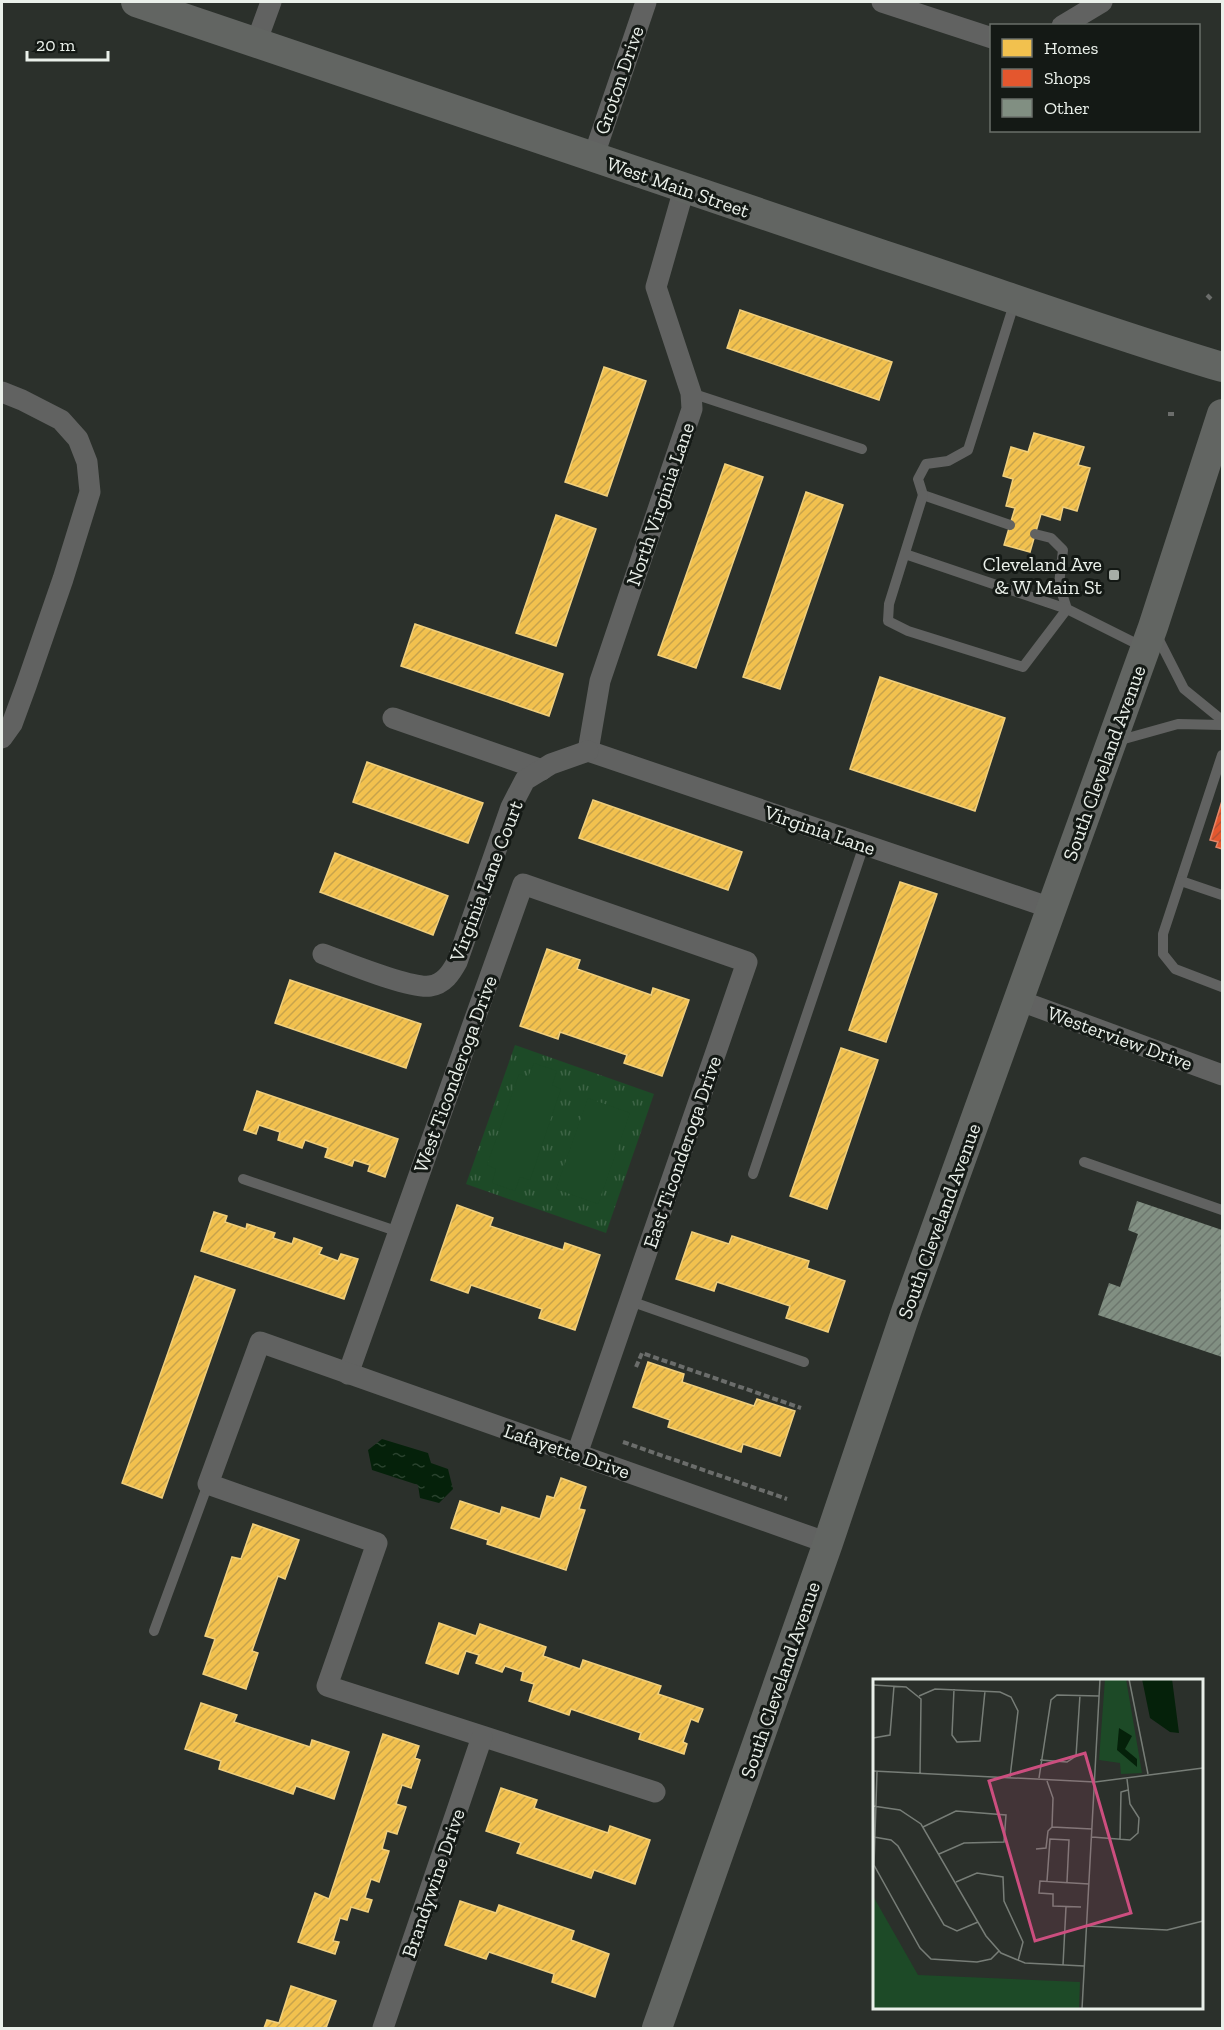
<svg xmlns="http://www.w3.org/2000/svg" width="1224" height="2030" font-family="'Zilla Slab',serif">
  <defs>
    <pattern id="grass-tufts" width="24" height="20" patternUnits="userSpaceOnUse" patternTransform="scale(1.5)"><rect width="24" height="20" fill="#1d4a27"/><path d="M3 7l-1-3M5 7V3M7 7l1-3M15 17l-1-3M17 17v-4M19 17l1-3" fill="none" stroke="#3e6446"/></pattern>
    <pattern id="water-ripples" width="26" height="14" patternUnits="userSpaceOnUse" patternTransform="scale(1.5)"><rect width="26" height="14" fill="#05210a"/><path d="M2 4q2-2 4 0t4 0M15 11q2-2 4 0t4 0" fill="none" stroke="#2a422e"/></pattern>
    <pattern id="homes-hatch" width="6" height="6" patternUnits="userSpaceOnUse" patternTransform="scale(1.5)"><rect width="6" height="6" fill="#f2c14e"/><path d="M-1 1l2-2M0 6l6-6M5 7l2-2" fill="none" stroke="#c7a34c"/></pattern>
    <pattern id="shops-hatch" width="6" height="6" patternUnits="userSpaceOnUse" patternTransform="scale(1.5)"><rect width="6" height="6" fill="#e4572e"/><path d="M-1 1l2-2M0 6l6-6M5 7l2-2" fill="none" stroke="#b55235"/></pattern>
    <pattern id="building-hatch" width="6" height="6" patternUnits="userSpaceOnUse" patternTransform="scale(1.5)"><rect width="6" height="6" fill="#818f82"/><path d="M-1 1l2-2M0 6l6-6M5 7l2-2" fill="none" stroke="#6c766d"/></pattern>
  </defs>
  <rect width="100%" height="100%" fill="#2b302b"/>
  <!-- grass -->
  <path fill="url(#grass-tufts)" d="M515 1045 654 1094 606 1233 466 1184Z"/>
  <!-- garden -->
  <g fill="#1d4a27">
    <path d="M534 1063 557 1071 552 1085 561 1089 530 1180 520 1177 515 1191 492 1183 496 1169 487 1165 519 1074 528 1077Z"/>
    <path d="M588 1098 630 1113 598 1204 556 1189Z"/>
  </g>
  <!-- water -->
  <path fill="url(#water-ripples)" d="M382 1439 428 1453 431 1463 448 1469 453 1489 439 1503 420 1498 418 1485 372 1470 368 1450Z"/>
  <!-- homes -->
  <g fill="url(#homes-hatch)" stroke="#f0cf7d" stroke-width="1.5">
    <path d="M740 310 892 362 879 400 727 348Z"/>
    <path d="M604 367 646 381 607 496 565 482Z"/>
    <path d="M1034 433 1084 447 1078 465 1090 468 1077 511 1063 507 1060 520 1041 514 1030 552 1004 545 1015 508 1006 506 1013 479 1003 476 1011 447 1028 452Z"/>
    <path d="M725 464 763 477 696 668 658 655Z"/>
    <path d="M806 492 843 505 780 689 743 677Z"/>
    <path d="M556 515 596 529 556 646 516 633Z"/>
    <path d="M415 624 563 674 549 716 401 666Z"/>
    <path d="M880 677 1005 718 975 811 850 769Z"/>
    <path d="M367 762 483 803 468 843 353 802Z"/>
    <path d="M593 800 742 852 728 890 579 838Z"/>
    <path d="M335 853 448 896 433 935 320 892Z"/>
    <path d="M900 882 937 894 886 1042 849 1030Z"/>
    <path d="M547 949 580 960 577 969 651 995 653 988 689 1000 662 1076 624 1063 627 1055 560 1032 558 1039 520 1026Z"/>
    <path d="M290 980 421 1024 406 1068 275 1023Z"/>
    <path d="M841 1048 878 1060 827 1209 790 1196Z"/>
    <path d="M257 1091 398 1139 385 1177 368 1171 370 1165 354 1160 352 1166 325 1157 328 1148 305 1140 302 1148 278 1140 280 1132 259 1125 256 1134 244 1130Z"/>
    <path d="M457 1205 493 1218 490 1226 563 1250 565 1243 600 1255 575 1330 539 1318 542 1309 471 1285 468 1293 431 1280Z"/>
    <path d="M214 1212 227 1216 225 1222 246 1229 247 1224 275 1233 273 1238 292 1244 294 1238 322 1248 319 1254 338 1261 341 1254 358 1259 344 1299 201 1251Z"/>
    <path d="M692 1232 729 1244 732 1236 809 1261 807 1268 845 1281 828 1332 786 1318 790 1306 717 1282 714 1291 676 1279Z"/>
    <path d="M195 1276 235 1290 162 1498 122 1483Z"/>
    <path d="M648 1362 684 1374 682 1382 754 1406 757 1399 795 1411 780 1456 743 1444 741 1452 668 1427 670 1420 633 1407Z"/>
    <path d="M561 1478 586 1487 579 1509 585 1510 566 1570 487 1544 488 1540 451 1528 460 1501 500 1514 502 1507 540 1519 547 1496 554 1498Z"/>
    <path d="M253 1524 299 1540 285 1579 278 1576 252 1651 258 1653 246 1689 203 1674 215 1639 205 1636 232 1557 241 1559Z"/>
    <path d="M439 1623 476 1636 480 1624 546 1647 543 1656 580 1669 583 1660 661 1686 658 1694 703 1709 698 1722 691 1719 683 1742 687 1744 684 1754 639 1739 641 1733 571 1709 569 1715 529 1701 534 1684 521 1680 523 1672 505 1666 502 1672 476 1663 479 1655 466 1651 458 1674 426 1663Z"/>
    <path d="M201 1703 237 1715 234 1722 310 1747 312 1740 349 1752 334 1799 296 1786 293 1794 219 1769 221 1761 185 1749Z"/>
    <path d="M383 1734 419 1746 415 1758 420 1760 411 1788 402 1785 396 1804 406 1807 397 1834 387 1831 382 1849 389 1851 379 1882 371 1879 365 1898 372 1900 368 1912 351 1907 347 1920 340 1918 333 1941 339 1942 335 1954 298 1942 315 1893 329 1899Z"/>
    <path d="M501 1788 537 1800 534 1808 608 1833 610 1826 650 1840 635 1884 594 1870 591 1878 517 1853 521 1843 486 1831Z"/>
    <path d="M460 1901 496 1913 499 1905 574 1931 571 1940 609 1954 595 1997 552 1982 554 1974 489 1952 486 1959 445 1945Z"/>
    <path d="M291 1986 336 2001 326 2028H264L267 2020 279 2023Z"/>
  </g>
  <!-- shops -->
  <path fill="url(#shops-hatch)" stroke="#e68566" stroke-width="1.5" d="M1222 801V849L1216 847 1218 842 1210 840Z"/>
  <!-- building -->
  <path fill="url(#building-hatch)" d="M1137 1201 1222 1230V1357L1098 1315 1109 1283 1120 1287 1138 1234 1128 1230Z"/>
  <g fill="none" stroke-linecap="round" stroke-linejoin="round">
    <!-- path -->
    <g stroke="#6b6d6b" stroke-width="4" stroke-dasharray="6 3" stroke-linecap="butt">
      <path d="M1207 295 1211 299"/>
      <path d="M1168 414H1175"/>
      <path d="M636 1367 642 1353 801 1408"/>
      <path d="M623 1442 787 1499"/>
    </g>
    <!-- service -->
    <g stroke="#616261" stroke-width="10">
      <path d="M691 393 862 449"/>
      <path d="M1010 525 923 495 918 479 926 464 948 461 968 450 1015 301"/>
      <path d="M1035 534 1051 538 1063 550 1059 584 1067 609 1145 648"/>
      <path d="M905 554 1067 609 1023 667 908 631 888 621 889 604 923 495"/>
      <path d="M1156 634 1184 689 1222 720"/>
      <path d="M1117 741 1178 724 1222 725"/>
      <path d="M1222 755 1163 934V954L1175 969 1222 987"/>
      <path d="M1181 881 1222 895"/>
      <path d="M1084 1162 1222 1210"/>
      <path d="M753 1174 864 845"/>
      <path d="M243 1179 399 1232"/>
      <path d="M630 1301 804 1362"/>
      <path d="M154 1631 208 1484"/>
    </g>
    <!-- minor -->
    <g stroke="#616261" stroke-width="21">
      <path d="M882 2 992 38"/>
      <path d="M1062 26 1102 2"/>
      <path d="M256 43 271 2"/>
      <path d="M593 158 646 2"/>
      <path d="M2 392 22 400 61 420 78 439 87 462 90 492 63 579 26 686 12 724 2 738"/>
      <path d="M393 718 542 770"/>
      <path d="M588 751 600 681 692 409 691 393 656 287 684 189"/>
      <path d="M588 751 1051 908"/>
      <path d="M323 954C345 962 410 989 430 986 444 984 451 973 457 962L511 807 525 780 551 764 588 751"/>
      <path d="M1018 1000 1222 1075"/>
      <path d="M348 1374 523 884 747 962 577 1454"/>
      <path d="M655 1792 327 1686 377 1543 208 1484 260 1342 828 1543"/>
      <path d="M383 2028 482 1737"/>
    </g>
    <!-- secondary -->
    <g stroke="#626562" stroke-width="30">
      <path d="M136 2C385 87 634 172 883 255 996 292 1108 333 1222 367"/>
      <path d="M657 2028 828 1543 907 1309 1153 627 1222 414"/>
    </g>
  </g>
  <!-- markers -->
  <rect fill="#a7ada7" stroke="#141915" stroke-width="2" x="1108" y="569" width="12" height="12" rx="3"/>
  <g text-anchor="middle" stroke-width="6" stroke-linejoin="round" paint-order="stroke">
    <!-- street labels -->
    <g font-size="20" fill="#eaf0ea" stroke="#141915">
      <text transform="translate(619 80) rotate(-71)" y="7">Groton Drive</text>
      <text transform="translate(678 187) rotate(19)" y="7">West Main Street</text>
      <text transform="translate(660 504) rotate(-71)" y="7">North Virginia Lane</text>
      <text transform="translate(1104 763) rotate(-70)" y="7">South Cleveland Avenue</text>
      <text transform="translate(820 830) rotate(19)" y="7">Virginia Lane</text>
      <text transform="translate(486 881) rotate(-69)" y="7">Virginia Lane Court</text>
      <text transform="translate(1120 1038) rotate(20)" y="7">Westerview Drive</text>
      <text transform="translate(455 1074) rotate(-70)" y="7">West Ticonderoga Drive</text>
      <text transform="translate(682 1152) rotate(-71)" y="7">East Ticonderoga Drive</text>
      <text transform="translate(939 1221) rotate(-70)" y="7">South Cleveland Avenue</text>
      <text transform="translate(567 1451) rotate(19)" y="7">Lafayette Drive</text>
      <text transform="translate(780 1680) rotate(-71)" y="7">South Cleveland Avenue</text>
      <text transform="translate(433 1883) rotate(-71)" y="7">Brandywine Drive</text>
    </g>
    <!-- poi labels -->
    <g font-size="20" fill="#eaf0ea" stroke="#141915" text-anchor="end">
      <text x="1102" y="571">Cleveland Ave<tspan x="1102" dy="23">&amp; W Main St</tspan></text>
    </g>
  </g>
  <!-- overview -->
  <g transform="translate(873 1679)">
    <rect width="330" height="330" fill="#2b302b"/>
    <path d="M232 0H253L269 94 248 95 247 84 226 81ZM0 217 45 296 207 303 206 330H0Z" fill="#1d4a27"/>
    <path d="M269 0H299L306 54 297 53 277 39ZM246 49 259 57 252 70 264 80V88L244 71Z" fill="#05210a"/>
    <path fill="none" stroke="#777d77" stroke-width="1.5" d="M256 0 275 95M0 6 33 8 48 20 47 95M81 10 79 56 84 63 107 62 112 12M46 17 62 10 127 13 138 18 145 32 137 98M0 59 17 56 21 7M167 81 194 83 203 77 207 16M0 92 222 103 330 89M4 93 1 186 47 269 58 280 104 283 118 280 126 272M166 99 178 21 184 16 226 17M174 102 180 119 179 148M0 127 27 131 48 145 113 257 128 274 152 284 211 287M50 148 83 132 133 136 131 163 91 164 66 175M179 148 219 150M1 158 18 161 25 167 71 246 84 252 105 243M219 158 257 161 265 154 266 139 257 125 254 100M247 160 248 113 255 111M163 170 173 169 175 152 179 148M174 202 177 160 196 161 194 203M83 203 104 194 130 198 131 222 150 263 145 282M208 228 180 227V215L166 214 167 202 216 205M214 247 294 251 330 242M190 286 193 228M209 330 227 0"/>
    <path fill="#cc4e7f" fill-opacity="0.15" stroke="#cc4e7f" stroke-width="3" d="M212 74 258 234 162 262 116 102Z"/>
    <rect width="330" height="330" fill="none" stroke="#eaf0ea" stroke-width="3"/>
  </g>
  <!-- border -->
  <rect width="1224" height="2030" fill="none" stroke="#eaf0ea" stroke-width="6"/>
  <!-- legend -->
  <rect x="990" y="24" width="210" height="108" fill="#141915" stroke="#6a6f6a" stroke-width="1.5"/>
  <rect x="1002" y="39" width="30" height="18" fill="#f2c14e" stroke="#6a6f6a" stroke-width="1.5"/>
  <text x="1044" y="54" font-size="18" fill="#eaf0ea">Homes</text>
  <rect x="1002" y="69" width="30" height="18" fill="#e4572e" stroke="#6a6f6a" stroke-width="1.5"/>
  <text x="1044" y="84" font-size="18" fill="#eaf0ea">Shops</text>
  <rect x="1002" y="99" width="30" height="18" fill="#818f82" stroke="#6a6f6a" stroke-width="1.5"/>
  <text x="1044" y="114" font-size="18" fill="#eaf0ea">Other</text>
  <!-- scale -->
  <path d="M27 51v9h81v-9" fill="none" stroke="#eaf0ea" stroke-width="3"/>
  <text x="36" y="51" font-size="18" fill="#eaf0ea" stroke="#141915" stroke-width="4.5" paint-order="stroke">20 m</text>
</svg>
